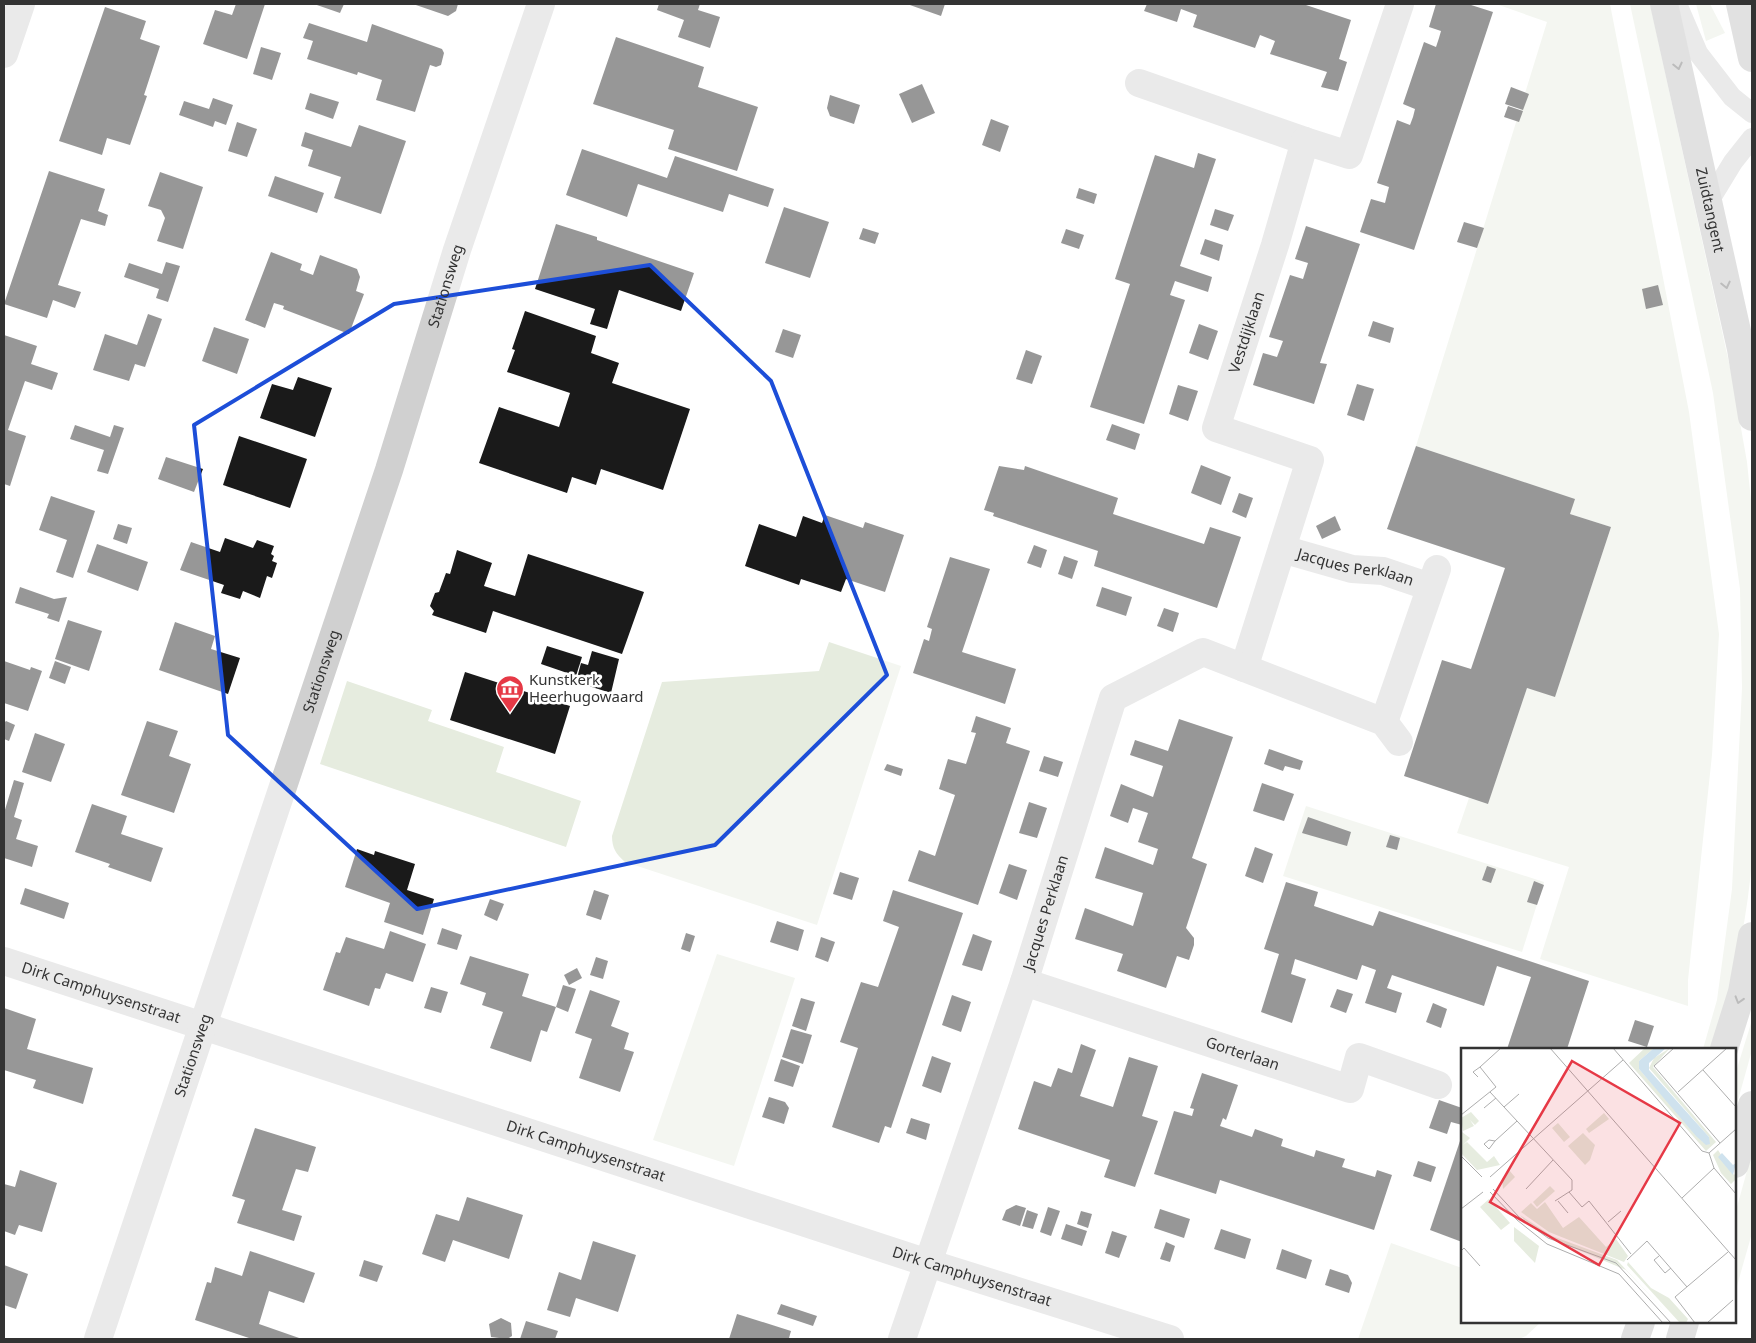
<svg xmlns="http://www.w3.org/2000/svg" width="1756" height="1343" font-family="'Noto Sans',sans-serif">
  <rect width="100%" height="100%" fill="#fff"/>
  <!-- green -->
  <g fill="#e6ecdf">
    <path d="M1496 4H1610L1689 412 1719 634 1712 755 1688 980V1006L1540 959 1569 867 1457 833 1469 798 1488 803 1527 688 1555 696 1611 527 1570 514 1574 499 1416 446 1547 22Z"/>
    <path d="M1630 4H1650L1731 372 1747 462 1752 510V860C1747 923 1732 988 1714 1049H1703L1717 1000 1732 889 1742 688 1740 589 1713 393Z"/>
    <path d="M1696 4H1710L1725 33 1706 41Z"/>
    <path d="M829 642 901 666 817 925 625 862C616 854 612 848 612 836L662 682 819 671Z"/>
    <path d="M347 681 432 710 428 721 504 747 496 772 581 801 566 847 320 764Z"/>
    <path d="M1306 806 1544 882 1522 952 1283 876Z"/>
    <path d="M717 954 795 978 734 1166 653 1140Z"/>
    <path d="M1752 1020V1050L1735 1111V1075Z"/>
    <path d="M1752 1153V1233L1735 1293V1214Z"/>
    <path d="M1391 1243 1462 1268V1322H1541L1526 1336 1519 1339H1358Z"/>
  </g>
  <!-- building -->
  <g fill="#1a1a1a">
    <path d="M236 4H265L247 59 203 44 215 10 232 15Z"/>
    <path d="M314 4H344L340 13Z"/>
    <path d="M413 4H458L456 11 448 16Z"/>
    <path d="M659 4H700L698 10 720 17 710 48 678 37 684 20 657 10Z"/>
    <path d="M907 4H945L941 16Z"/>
    <path d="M1147 4H1303L1351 20 1339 59 1347 62 1338 91 1321 87 1327 72 1270 54 1275 41 1260 35 1255 48 1193 27 1197 15 1181 9 1177 22 1144 11Z"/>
    <path d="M1436 4H1468L1493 12 1414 250 1360 232 1371 199 1385 203 1389 187 1377 183 1397 120 1410 125 1413 117 1415 109 1403 104 1424 42 1436 47 1439 38 1441 31 1429 27Z"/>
    <path d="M105 7 146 21 140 39 160 46 144 95 147 96 130 145 107 138 102 155 59 141Z"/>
    <path d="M309 23 367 42 372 24 442 49 444 53 441 65 436 67 430 65 415 112 376 100 382 80 358 72 357 75 307 59 313 41 303 38Z"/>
    <path d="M616 37 704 67 698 87 758 107 737 171 668 149 674 130 593 104Z"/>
    <path d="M261 47 281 53 272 80 253 74Z"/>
    <path d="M922 84 935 113 912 123 899 94Z"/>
    <path d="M1511 87 1529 94 1523 110 1505 104Z"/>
    <path d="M310 93 339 102 333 119 305 109Z"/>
    <path d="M830 95 860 105 854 124 830 116 827 108Z"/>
    <path d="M213 98 233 105 226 125 215 121 213 127 179 115 184 101 209 109Z"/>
    <path d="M1508 106 1523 111 1519 122 1504 117Z"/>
    <path d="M991 119 1009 126 1000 152 982 145Z"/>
    <path d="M237 122 257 129 247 157 228 151Z"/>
    <path d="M359 125 406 141 381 214 334 198 341 177 308 166 313 150 301 146 305 132 351 147Z"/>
    <path d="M582 149 667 178 675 156 774 189 768 207 729 194 723 212 638 184 627 217 566 195Z"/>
    <path d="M1198 153 1216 159 1180 266 1212 277 1208 292 1175 281 1170 295 1185 300 1144 424 1090 407 1130 284 1115 279 1155 155 1194 168Z"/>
    <path d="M49 171 105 189 98 211 108 215 105 226 81 219 58 285 81 292 75 308 53 300 47 318 4 304Z"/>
    <path d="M160 172 203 187 183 249 157 241 165 218 161 210 148 206Z"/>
    <path d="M275 176 324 193 317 213 268 196Z"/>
    <path d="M1079 188 1097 194 1094 204 1076 198Z"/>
    <path d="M784 207 829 222 810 278 765 263Z"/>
    <path d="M1215 209 1234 215 1228 231 1210 225Z"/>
    <path d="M1464 222 1484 228 1477 248 1457 242Z"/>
    <path d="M556 224 597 237V240L694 273 681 311 619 290 607 329 590 324 595 309 535 289Z"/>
    <path d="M1306 226 1360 244 1320 363 1327 364 1314 404 1253 385 1263 353 1277 357 1283 341 1269 337 1290 275 1303 279 1308 263 1295 259Z"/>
    <path d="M863 228 879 233 875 244 859 239Z"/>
    <path d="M1066 229 1084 235 1079 249 1061 243Z"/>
    <path d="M1205 239 1223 245 1219 261 1200 254Z"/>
    <path d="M271 252 302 264 300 270 313 275 320 255 357 269 360 277 356 291 364 294 349 334 283 309 284 306 274 303 265 328 245 320Z"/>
    <path d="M166 262 180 266 168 302 156 298 159 289 124 277 129 263 162 274Z"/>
    <path d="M1658 285 1663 305 1646 309 1642 289Z"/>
    <path d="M525 311 596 336 591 353 619 363 612 383 690 409 663 490 601 469 596 485 572 477 567 493 479 463 499 407 559 427 570 393 507 372 515 350 512 349Z"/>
    <path d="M148 314 162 319 145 367 135 364 129 381 93 370 105 334 137 345Z"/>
    <path d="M1373 321 1394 328 1390 343 1368 336Z"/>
    <path d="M1199 324 1218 331 1208 360 1189 353Z"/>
    <path d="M214 327 249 339 237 374 202 361Z"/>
    <path d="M783 329 801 335 793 358 775 352Z"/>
    <path d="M4 335 37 346 31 364 58 373 52 390 25 381 8 430 26 436 10 486 4 484Z"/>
    <path d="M1026 350 1042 356 1032 384 1016 379Z"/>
    <path d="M298 377 332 388 315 437 260 418 272 384 293 390Z"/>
    <path d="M1357 384 1374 389 1364 421 1347 415Z"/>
    <path d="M1178 385 1198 391 1188 421 1169 414Z"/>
    <path d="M1112 424 1140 434 1135 450 1106 440Z"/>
    <path d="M75 425 110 437 114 425 124 428 108 474 97 471 104 450 70 439Z"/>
    <path d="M239 436 307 459 290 508 223 485Z"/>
    <path d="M1416 446 1575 499 1570 514 1611 527 1555 697 1527 688 1488 804 1404 776 1442 660 1471 669 1505 568 1387 529Z"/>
    <path d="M166 457 203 469 194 492 158 479Z"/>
    <path d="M1201 465 1231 477 1221 505 1191 493Z"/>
    <path d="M999 466 1024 470 1025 466 1118 498 1113 514 1204 544 1210 527 1241 537 1217 608 1094 566 1098 551 993 516 994 513 984 510Z"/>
    <path d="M1239 493 1253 498 1246 518 1232 512Z"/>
    <path d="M51 496 95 511 73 578 56 572 67 540 39 530Z"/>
    <path d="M825 515 863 528 865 522 904 535 885 592 846 579 841 592 801 579 799 585 745 566 759 524 796 537 803 516 822 523Z"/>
    <path d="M1335 516 1341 530 1322 539 1316 526Z"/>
    <path d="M118 524 132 528 127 544 113 539Z"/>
    <path d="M225 538 253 548 257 540 274 546 271 554 274 556 272 561 277 563 272 578 267 576 260 598 243 591 240 599 221 593 224 585 180 570 191 542 220 552Z"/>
    <path d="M97 544 148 562 138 591 87 572Z"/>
    <path d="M1034 545 1047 550 1041 568 1027 563Z"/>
    <path d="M457 550 492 563 484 586 515 596 528 554 644 592 622 654 493 611 486 633 432 615 434 611 430 606 435 593 439 592 446 573 450 574Z"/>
    <path d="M1064 556 1078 561 1072 579 1058 574Z"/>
    <path d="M950 557 990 569 962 652 1016 669 1005 704 913 673 924 639 929 641 932 629 927 627Z"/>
    <path d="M20 587 54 599 67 597 59 622 47 618 49 614 15 603Z"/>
    <path d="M1102 587 1132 597 1126 616 1096 606Z"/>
    <path d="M1164 608 1179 613 1173 632 1157 626Z"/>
    <path d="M68 620 102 631 89 671 55 659Z"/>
    <path d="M175 622 215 636 211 649 240 658 228 694 159 670Z"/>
    <path d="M547 646 582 657 576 676 541 664Z"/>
    <path d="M592 651 619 659 611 693 576 682 581 663 588 665Z"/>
    <path d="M4 661 30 670 31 667 42 671 28 711 4 703Z"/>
    <path d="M55 661 71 667 65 684 49 678Z"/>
    <path d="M465 672 570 706 555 754 450 720Z"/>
    <path d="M976 716 1011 728 1006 743 1030 751 978 905 908 881 919 850 935 856 955 795 939 789 948 759 966 764 976 733 971 732Z"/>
    <path d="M1179 719 1233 737 1192 858 1207 864 1186 928 1194 938V945L1189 960 1177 956 1166 988 1117 971 1123 954 1075 939 1085 908 1133 926 1143 893 1095 878 1105 847 1153 865 1158 849 1138 842 1148 813 1133 808 1128 823 1110 816 1121 784 1153 797 1163 766 1130 755 1135 740 1168 751Z"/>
    <path d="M6 721 15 725 9 741 4 739V723Z"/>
    <path d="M147 721 178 731 169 756 191 764 174 813 121 795Z"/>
    <path d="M35 733 65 744 51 782 22 772Z"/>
    <path d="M1269 749 1303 761 1300 770 1285 766 1283 771 1264 764Z"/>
    <path d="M1044 756 1063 762 1058 777 1039 771Z"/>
    <path d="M887 764 903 769 901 776 884 770Z"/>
    <path d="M14 780 24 783 14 817 22 820 16 839 38 846 32 867 4 858V813Z"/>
    <path d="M1262 783 1294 794 1284 821 1253 811Z"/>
    <path d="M1029 802 1047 808 1037 838 1019 833Z"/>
    <path d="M92 804 127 816 121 834 163 848 151 882 108 867 110 864 75 852Z"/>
    <path d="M1308 817 1351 832 1347 846 1302 833Z"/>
    <path d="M1390 835 1400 838 1397 850 1386 847Z"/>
    <path d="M1255 847 1273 854 1263 883 1245 876Z"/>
    <path d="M357 849 374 855 375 851 415 864 407 890 434 899 423 935 384 922 390 903 345 887Z"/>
    <path d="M1009 864 1027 870 1017 900 999 893Z"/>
    <path d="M1487 866 1496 869 1491 883 1482 880Z"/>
    <path d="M840 872 859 878 852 900 833 894Z"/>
    <path d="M1534 881 1544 885 1537 905 1527 902Z"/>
    <path d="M1286 882 1318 892 1314 906 1373 926 1379 911 1589 981 1567 1049H1507L1531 977 1497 966 1484 1006 1392 975 1387 988 1402 993 1396 1013 1365 1003 1376 970 1362 965 1357 980 1295 959 1291 974 1306 979 1292 1023 1261 1012 1279 954 1264 949Z"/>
    <path d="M25 888 69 903 64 919 20 904Z"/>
    <path d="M594 890 609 895 601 920 586 915Z"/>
    <path d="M893 890 963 913 891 1128 885 1126 879 1143 832 1127 858 1048 840 1042 861 982 878 987 899 927 883 921Z"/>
    <path d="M490 899 504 904 497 921 484 915Z"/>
    <path d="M777 921 804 930 798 951 770 942Z"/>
    <path d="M442 928 462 935 457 950 437 944Z"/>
    <path d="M390 931 426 944 413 982 386 973 380 989 375 988 369 1006 323 990 336 952 340 953 346 937 384 949Z"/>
    <path d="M686 933 695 936 690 952 681 949Z"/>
    <path d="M973 934 992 941 982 971 962 965Z"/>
    <path d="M821 937 835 942 828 962 815 957Z"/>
    <path d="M470 956 529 974 522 996 556 1007 547 1032 541 1030 531 1062 490 1048 503 1012 482 1005 486 993 460 984Z"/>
    <path d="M596 957 608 961 603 979 590 975Z"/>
    <path d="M577 968 582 978 569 985 564 975Z"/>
    <path d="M563 985 576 989 568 1012 556 1007Z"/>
    <path d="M431 987 448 992 441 1013 424 1008Z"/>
    <path d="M1337 989 1353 994 1346 1013 1330 1007Z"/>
    <path d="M590 990 620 1001 611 1026 629 1033 624 1049 634 1052 620 1092 579 1078 592 1039 575 1033Z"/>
    <path d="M952 995 971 1002 961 1032 942 1025Z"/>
    <path d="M801 998 815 1002 806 1031 792 1026Z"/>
    <path d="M1433 1003 1447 1009 1441 1028 1426 1022Z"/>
    <path d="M4 1008 36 1019 27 1049 93 1068 83 1104 33 1088 36 1080 4 1070Z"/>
    <path d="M1635 1020 1654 1026 1647 1047 1628 1041Z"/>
    <path d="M791 1029 812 1035 803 1064 782 1057Z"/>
    <path d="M1081 1044 1096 1050 1080 1096 1113 1107 1129 1057 1158 1066 1142 1116 1158 1121 1135 1187 1104 1177 1110 1160 1018 1129 1034 1081 1051 1087 1058 1068 1072 1073Z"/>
    <path d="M932 1056 951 1063 941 1093 922 1086Z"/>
    <path d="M781 1059 800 1066 793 1087 774 1081Z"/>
    <path d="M1202 1073 1238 1085 1226 1120 1223 1118 1220 1126 1252 1137 1255 1129 1283 1139 1281 1146 1314 1157 1316 1150 1345 1159 1342 1167 1375 1177 1377 1170 1392 1175 1374 1230 1220 1180 1216 1194 1154 1174 1174 1111 1192 1116 1194 1109 1190 1108Z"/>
    <path d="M769 1097 785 1102 789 1108 784 1124 762 1117Z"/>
    <path d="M1439 1100 1462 1108V1125L1451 1122 1447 1134 1429 1128Z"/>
    <path d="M911 1118 930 1124 926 1140 906 1133Z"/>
    <path d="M255 1128 316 1147 308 1172 296 1169 282 1210 302 1216 294 1241 237 1223 245 1200 232 1196Z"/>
    <path d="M1462 1135V1242L1430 1230Z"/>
    <path d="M1418 1161 1436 1167 1431 1182 1413 1176Z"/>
    <path d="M20 1170 57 1183 42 1232 19 1225 15 1235 4 1231V1184L15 1187Z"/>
    <path d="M467 1197 523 1215 509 1259 453 1240 445 1262 422 1254 436 1214 459 1221Z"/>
    <path d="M1016 1205 1026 1208 1020 1226 1002 1220 1006 1210Z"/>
    <path d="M1048 1207 1060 1211 1051 1236 1040 1232Z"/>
    <path d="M1160 1209 1190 1219 1184 1238 1154 1228Z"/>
    <path d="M1027 1210 1038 1214 1033 1229 1022 1226Z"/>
    <path d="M1081 1211 1092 1214 1088 1228 1077 1224Z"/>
    <path d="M1066 1224 1087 1231 1082 1246 1061 1239Z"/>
    <path d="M1221 1229 1251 1239 1245 1259 1214 1249Z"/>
    <path d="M1112 1231 1127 1236 1119 1258 1105 1253Z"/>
    <path d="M593 1241 636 1255 618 1312 576 1298 570 1317 547 1310 559 1272 581 1280Z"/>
    <path d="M1166 1242 1175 1246 1170 1262 1160 1259Z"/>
    <path d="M1282 1249 1312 1260 1306 1279 1276 1269Z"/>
    <path d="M250 1251 315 1273 304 1303 269 1291 259 1324 302 1339H252L195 1320 207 1282 211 1283 215 1267 242 1276Z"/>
    <path d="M364 1260 383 1266 377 1282 359 1276Z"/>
    <path d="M4 1265 28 1274 16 1309 4 1305Z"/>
    <path d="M1330 1269 1348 1275 1352 1283 1349 1293 1325 1285Z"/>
    <path d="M781 1304 817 1316 813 1326 777 1314Z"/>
    <path d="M737 1314 791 1331 789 1338 793 1339H729Z"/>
    <path d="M501 1318 511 1323 512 1336 507 1339 491 1337 489 1324Z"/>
    <path d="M526 1321 558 1331 555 1339H520Z"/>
  </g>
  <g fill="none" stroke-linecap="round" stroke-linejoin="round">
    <!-- lane -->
    <g stroke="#d0d0d0" stroke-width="20">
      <path d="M1677 4 1698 53 1732 97 1752 113"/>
      <path d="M1708 203 1733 162 1752 138"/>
    </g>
    <!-- street -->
    <g stroke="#d0d0d0" stroke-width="28">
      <path d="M4 54 21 4"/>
      <path d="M1139 83 1305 141"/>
      <path id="s1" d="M1282 549 1352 569 1383 571 1430 587"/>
      <path id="s2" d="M1244 668 1310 460 1216 428 1275 245 1305 141 1349 155 1400 4"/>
      <path d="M1384 722 1437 569"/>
      <path id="s3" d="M4 961 928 1263 1170 1339"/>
      <path id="s4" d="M1024 982 1350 1089 1359 1057 1438 1085"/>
      <path id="s5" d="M98 1339 389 470 457 250 541 4"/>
      <path id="s6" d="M902 1339 1024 982 1113 698 1203 652 1384 722 1399 742"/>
    </g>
    <!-- secondary -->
    <g stroke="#bdbdbd" stroke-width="28">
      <path id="s7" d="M1664 4 1741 349 1752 417"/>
      <path d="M1740 4 1752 58"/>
      <path d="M1724 1049 1742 992 1752 936"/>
      <path d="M1735 1164 1752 1105"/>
      <path d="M1635 1339 1641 1322"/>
      <path d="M1680 1339 1685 1322"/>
    </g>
  </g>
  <!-- one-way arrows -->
  <defs><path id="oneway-chevron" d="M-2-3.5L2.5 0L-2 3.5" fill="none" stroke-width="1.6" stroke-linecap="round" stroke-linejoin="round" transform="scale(1.25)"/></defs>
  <g stroke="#6a6a6a">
    <use href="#oneway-chevron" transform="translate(1678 66) rotate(77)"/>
    <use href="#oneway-chevron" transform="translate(1726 285) rotate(77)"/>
    <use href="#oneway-chevron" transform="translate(1739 1000) rotate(107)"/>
  </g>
  <!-- marked area -->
  <path d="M0 0H1756V1343H0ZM650 265 771 381 887 675 715 845 417 909 228 735 194 425 394 304Z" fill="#fff" fill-opacity=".55" fill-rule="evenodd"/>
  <path fill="none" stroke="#1d4ed8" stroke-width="4" stroke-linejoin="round" d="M650 265 771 381 887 675 715 845 417 909 228 735 194 425 394 304Z"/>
  <!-- icons -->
  <defs>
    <g id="museum-pin" transform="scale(1.4375)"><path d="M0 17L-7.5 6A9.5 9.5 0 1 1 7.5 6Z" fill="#e63946" stroke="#fff"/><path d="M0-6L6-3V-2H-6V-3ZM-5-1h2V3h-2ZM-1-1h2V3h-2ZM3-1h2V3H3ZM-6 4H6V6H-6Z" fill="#fff"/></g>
  </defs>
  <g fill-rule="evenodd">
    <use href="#museum-pin" x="510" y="689"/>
  </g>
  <g text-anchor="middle" stroke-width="5" stroke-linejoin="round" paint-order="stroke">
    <!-- street labels -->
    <g font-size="15" fill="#333" stroke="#fff">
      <text dy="5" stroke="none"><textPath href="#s7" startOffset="211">Zuidtangent</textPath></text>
      <text dy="5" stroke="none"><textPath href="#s5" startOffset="1109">Stationsweg</textPath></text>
      <text dy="5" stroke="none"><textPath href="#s2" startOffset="418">Vestdijklaan</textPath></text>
      <text dy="5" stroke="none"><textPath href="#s1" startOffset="76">Jacques Perklaan</textPath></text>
      <text dy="5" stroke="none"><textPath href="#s5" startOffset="704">Stationsweg</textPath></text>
      <text dy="5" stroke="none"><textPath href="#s6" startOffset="450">Jacques Perklaan</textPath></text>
      <text dy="5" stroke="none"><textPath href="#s3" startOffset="102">Dirk Camphuysenstraat</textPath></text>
      <text dy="5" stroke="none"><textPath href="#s4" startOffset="230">Gorterlaan</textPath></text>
      <text dy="5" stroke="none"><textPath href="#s5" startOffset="299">Stationsweg</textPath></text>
      <text dy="5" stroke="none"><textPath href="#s3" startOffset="612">Dirk Camphuysenstraat</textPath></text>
      <text dy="5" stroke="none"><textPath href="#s3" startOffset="1018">Dirk Camphuysenstraat</textPath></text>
    </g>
    <!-- poi labels -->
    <g font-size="15" fill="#333" stroke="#fff" text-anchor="start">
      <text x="529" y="685">Kunstkerk<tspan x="529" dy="17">Heerhugowaard</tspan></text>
    </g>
  </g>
  <!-- overview -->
  <g transform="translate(1461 1048)">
    <rect width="275" height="275" fill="#fff"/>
    <path d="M184 0H193L178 13V21L242 94 248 89 188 20 193 10 209 0 192 19 255 94 245 103 168 15ZM10 64 18 73 14 77 9 72 13 78 2 83 0 70ZM143 65 148 71 128 85 125 81ZM97 75 109 89 103 94 91 80ZM1 84 9 90 2 97 6 94 26 114 33 108 39 117 16 122 0 105ZM122 85 134 97 129 112 124 117 107 98ZM257 102 273 127 275 125V131L270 136 260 125 252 107ZM48 122 54 129 42 141 41 131ZM89 138 94 143 76 159 72 154ZM28 151 49 175 40 182 19 159ZM84 154 102 180 118 169 145 199 155 191 167 208 163 214 88 184 60 164 70 155 76 161ZM59 167 91 188 156 212 215 275 165 222 101 195 66 175ZM53 179 78 198 74 215 53 193ZM167 214 190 240 208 250 227 271 225 275H219L166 217Z" fill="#e6ecdf"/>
    <path d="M193 0H205L188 15V22L248 89 249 96 245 97 235 88 178 21V13ZM261 105 272 117 275 115 272 127 257 109Z" fill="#cfe2ee"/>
    <path fill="none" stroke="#adadad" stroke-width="1" d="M89 0 275 212M152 0 241 103 248 105M213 0 193 18 259 95M242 22 275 59M17 29 12 24 19 19M29 44 111 132V142L94 153M217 44 266 0M43 59 58 46M23 60 35 50M0 67 35 39 19 19 40 0M34 93 28 101 23 96 28 92 34 93 56 73M248 105 253 120 275 146M248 105 275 81M0 108 21 129M29 129 162 12M32 141 58 169 87 190 155 215 210 275M65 141 92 112M29 144 56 172 86 196 158 226 202 275M108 144 121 159 128 153 170 206M221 150 253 120M97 153 107 165M0 161 22 144M147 174 160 163M0 203 3 200 19 218M198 208 193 212 204 225 210 220M166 212 186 193 226 239M234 275 214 249 267 204M246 275 272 252"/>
    <path fill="#e63946" fill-opacity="0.15" stroke="#e63946" stroke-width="2.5" d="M111 13 219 75 138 217 29 154Z"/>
    <rect width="275" height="275" fill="none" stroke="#333" stroke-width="2.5"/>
  </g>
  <!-- border -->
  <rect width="1756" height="1343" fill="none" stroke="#333333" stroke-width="10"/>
</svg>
